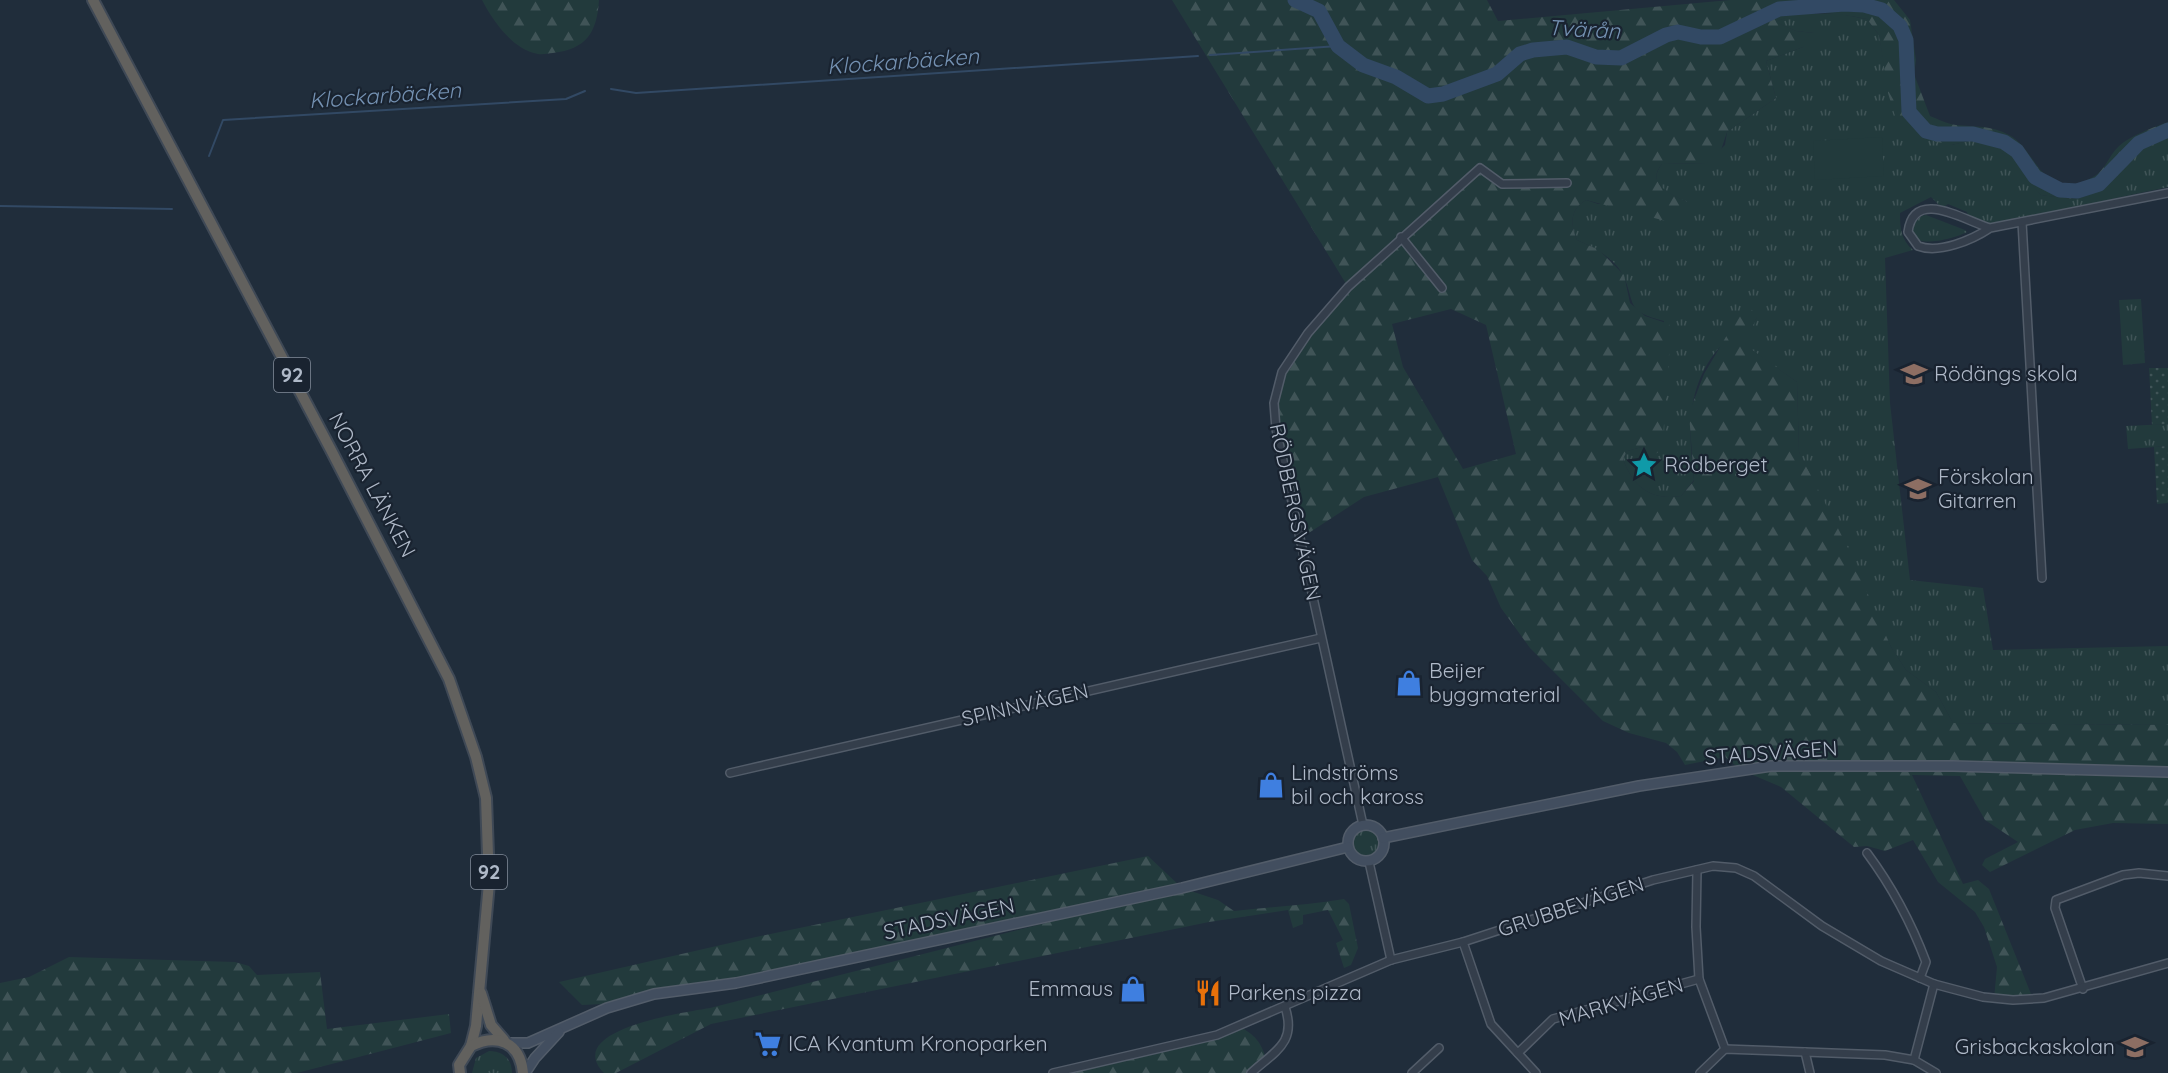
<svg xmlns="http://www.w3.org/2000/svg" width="2168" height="1073" font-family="Quicksand,sans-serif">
  <defs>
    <pattern id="grass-tufts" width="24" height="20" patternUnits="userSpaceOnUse" patternTransform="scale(1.5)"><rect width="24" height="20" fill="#223a3c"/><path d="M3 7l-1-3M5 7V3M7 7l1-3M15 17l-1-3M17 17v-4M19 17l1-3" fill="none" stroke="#405457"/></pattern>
    <pattern id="forest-firs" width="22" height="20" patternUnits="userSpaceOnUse" patternTransform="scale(1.5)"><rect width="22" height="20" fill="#223a3c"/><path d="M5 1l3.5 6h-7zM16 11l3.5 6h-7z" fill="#405457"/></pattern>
    <pattern id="garden-dots" width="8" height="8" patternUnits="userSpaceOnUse" patternTransform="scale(1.5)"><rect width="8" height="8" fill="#223a3c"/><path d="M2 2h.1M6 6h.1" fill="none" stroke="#405457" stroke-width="1.8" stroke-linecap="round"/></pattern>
  </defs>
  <rect width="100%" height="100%" fill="#202d3b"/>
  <!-- grass -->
  <g fill="url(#grass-tufts)">
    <path d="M1796 14H1839L1867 19 1879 35 1884 63 1951 145C1958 144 1968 140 1975 140 2002 143 2024 177 2041 195 2053 196 2067 200 2078 198 2104 194 2115 171 2132 156 2143 146 2155 141 2168 134V187L1985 226 1968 219 1967 212 1948 204 1942 208 1931 197 1900 213C1900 228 1901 240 1913 250L1885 258 1890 403 1910 580 1983 588 1993 650 2168 646V725L1953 723 1936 692 1906 670 1891 647 1799 452 1797 382 1743 344 1757 317C1744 329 1724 340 1714 354 1685 394 1689 434 1694 480L1681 496C1651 501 1633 487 1623 459L1627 451 1642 447 1664 321C1626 311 1636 306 1624 277 1616 259 1594 247 1577 240 1570 224 1570 209 1586 200L1598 204 1687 202C1671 194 1645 185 1662 164L1707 163 1725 145 1727 132 1776 98 1766 61 1803 47 1814 33 1796 31 1775 22Z"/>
    <path d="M1926 215 1965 230 1967 232C1958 237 1929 245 1919 240 1907 232 1914 217 1926 215Z"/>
    <path d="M2141 299 2145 363 2123 365 2119 300Z"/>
    <path d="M2168 424V446L2128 449 2126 426Z"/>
    <circle cx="1366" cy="844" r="15"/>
    <path d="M489 1051C503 1051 512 1059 512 1073H472L476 1058Z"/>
  </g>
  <!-- forest -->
  <g fill="url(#forest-firs)" fill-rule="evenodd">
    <path d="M482 0H599C597 33 586 49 553 53 548 53 543 55 538 54 513 50 493 21 482 0Z"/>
    <path d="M1172 0H1487L1498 21 1730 0H1894L1910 20 1916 60 1914 74 1930 116C1938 119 1947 124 1956 125 1975 127 1991 125 2009 135 2038 150 2041 205 2093 177 2105 171 2109 155 2119 146 2130 136 2154 127 2168 122V134C2155 141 2143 146 2132 156 2115 171 2104 194 2078 198 2067 200 2053 196 2041 195L2003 154 1986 144 1974 140 1951 145 1920 138 1896 119 1888 93 1879 35 1867 19C1837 13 1804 9 1776 22L1796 31 1814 33 1817 38 1803 47 1766 61 1776 98 1727 132 1718 159 1707 163 1662 164C1645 184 1671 194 1687 202L1686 215 1677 224 1586 200C1570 209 1570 224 1577 240L1599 250 1624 275 1630 303 1645 316 1669 324 1671 331 1662 450 1655 454 1642 447 1627 451 1623 459C1633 487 1651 501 1681 496L1694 481 1689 413 1704 374 1743 308 1752 310 1757 317 1744 344 1797 382 1799 452 1847 546 1891 647 1906 670 1936 692 1953 723 2168 725V824L2113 823 2075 830 1990 872 1982 865 1985 859 2018 842 1985 820 1960 776 1912 775 1963 884 1978 880 1989 889 2033 999H1994L1997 967 1984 927 1975 912 1938 882 1913 840 1885 851 1867 846 1854 847 1781 787 1741 770 1725 757 1685 765 1677 752 1666 743 1629 733 1603 721 1530 648 1501 608 1487 576 1472 560 1438 477 1364 497 1301 538 1274 403 1282 372 1348 287ZM1451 309 1486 325 1516 454 1463 469 1403 367 1392 324Z"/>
    <path d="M1148 856 1182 888 1218 900 1234 911C1271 907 1308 905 1344 899L1349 904 1358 948 1351 965 1344 968 1336 943 1343 940 1328 910 1303 915V924L1293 928 1288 910 1209 922 711 1024 616 1073H604C561 1029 688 1012 710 1008L1160 894 736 983 603 1004 582 1005 559 982 756 937Z"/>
    <path d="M69 957 235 962 249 966 257 975 320 972 327 1029 449 1014 451 1033 297 1073H0V983L29 977Z"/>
    <path d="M1240 1027C1255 1035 1261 1042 1266 1059L1250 1073H1053Z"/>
  </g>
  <!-- garden -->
  <g fill="url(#garden-dots)">
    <path d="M2149 368H2168V424L2152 425Z"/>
    <path d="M2168 446V503L2157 504 2154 447Z"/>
  </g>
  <!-- pitch -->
  <path fill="#223a3c" d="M1882 137 1884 176 1815 180 1813 141Z"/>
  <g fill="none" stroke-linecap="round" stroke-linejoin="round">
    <!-- stream -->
    <g stroke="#324964" stroke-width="2">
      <path d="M1210 55 1338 46"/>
      <path d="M611 89 636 93 1198 56"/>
      <path d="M209 156 223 120 566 99 585 91"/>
      <path d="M0 206 172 209"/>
    </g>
    <!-- river -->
    <path stroke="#324964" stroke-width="15" d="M1295 0 1319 11 1338 46 1363 65 1396 77 1428 96 1443 94 1497 74 1520 54 1533 50 1567 47 1596 57 1621 58 1666 35 1678 32 1701 37H1720L1779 9 1844 4 1864 5 1882 10 1900 26 1906 40 1909 112 1926 131 1937 134H1973L2004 142 2017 151 2035 177 2060 190 2077 191 2099 184 2139 143 2168 130"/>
    <!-- minor casing -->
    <g stroke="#525c69" stroke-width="10">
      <g id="minor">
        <path d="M2022 222 2042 578"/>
        <path d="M1990 228C1965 221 1914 187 1908 232L1918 246C1939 254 1972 240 1990 228L2168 193"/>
        <path d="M1401 237 1442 288"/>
        <path d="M730 773 1321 638"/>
        <path d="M1363 825 1276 429 1274 403 1282 372 1308 333 1348 287 1480 168 1502 184 1567 183"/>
        <path d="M1867 853C1893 888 1911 922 1926 962L1920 978"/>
        <path d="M1369 862 1391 960"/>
        <path d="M1697 870 1696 927 1699 979 1725 1049"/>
        <path d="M1463 942 1491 1024 1536 1073"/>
        <path d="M2083 989 2055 908 2056 900 2123 875 2139 873 2168 876"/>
        <path d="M1805 1052 1810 1073"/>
        <path d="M1518 1053 1553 1019 1699 979"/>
        <path d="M1914 1060 1934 984"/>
        <path d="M1053 1073 1217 1035 1391 960 1463 942 1653 880 1713 866 1736 868 1754 876 1822 926 1881 961 1934 984 1983 997 2013 1000 2044 998 2168 963"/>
        <path d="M1251 1073C1275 1051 1297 1043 1285 1007"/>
        <path d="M1412 1073 1439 1048"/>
        <path d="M1700 1073 1725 1049 1885 1055 1914 1060 1936 1073"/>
      </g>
    </g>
    <!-- secondary casing -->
    <g stroke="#525c69" stroke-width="12">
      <g id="secondary">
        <circle cx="1366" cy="843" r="18"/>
        <path d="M1383 838 1639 786 1771 766H1953L2168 772"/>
        <path d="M508 1043H528L607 1008 654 994 736 983 1182 888 1348 847"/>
        <path d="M525 1073 535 1058 559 1032"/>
      </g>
    </g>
    <!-- trunk casing -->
    <g stroke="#3f4956" stroke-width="14">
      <g id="trunk">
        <path d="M93 0 331 450 449 679 476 757 486 798 489 883 476 1026 471 1046"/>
        <path d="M481 993 491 1025 504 1040"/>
        <path d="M460 1073 459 1065 471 1046C497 1033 520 1042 523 1073"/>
      </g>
    </g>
    <!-- minor -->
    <use href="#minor" stroke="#343e4b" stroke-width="7"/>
    <!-- secondary -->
    <use href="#secondary" stroke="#424e5f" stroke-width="9"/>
    <!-- trunk -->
    <use href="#trunk" stroke="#62615e" stroke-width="10"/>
  </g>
  <!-- icons -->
  <defs>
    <g id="school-bare" transform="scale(2.07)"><path d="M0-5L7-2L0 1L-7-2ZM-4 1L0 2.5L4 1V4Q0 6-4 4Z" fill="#8d6e63" stroke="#192330" stroke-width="2.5" paint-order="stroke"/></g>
    <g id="sight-bare" transform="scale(2.07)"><path d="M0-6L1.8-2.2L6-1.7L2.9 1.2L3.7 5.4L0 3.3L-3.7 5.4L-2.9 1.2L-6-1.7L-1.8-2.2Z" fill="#0f9aa8" stroke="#192330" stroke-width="2.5" paint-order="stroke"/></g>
    <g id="shop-bare" transform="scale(2.07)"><path d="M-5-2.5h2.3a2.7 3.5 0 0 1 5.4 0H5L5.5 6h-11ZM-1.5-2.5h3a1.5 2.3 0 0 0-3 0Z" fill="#3f7fe0" stroke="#192330" stroke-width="2.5" paint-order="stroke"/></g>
    <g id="restaurant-bare" transform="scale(2.07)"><path d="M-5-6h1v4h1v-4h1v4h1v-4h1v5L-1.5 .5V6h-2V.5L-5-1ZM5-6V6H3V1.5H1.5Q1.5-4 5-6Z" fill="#e8710a" stroke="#192330" stroke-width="2.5" paint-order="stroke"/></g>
    <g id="supermarket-bare" transform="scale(2.07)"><path d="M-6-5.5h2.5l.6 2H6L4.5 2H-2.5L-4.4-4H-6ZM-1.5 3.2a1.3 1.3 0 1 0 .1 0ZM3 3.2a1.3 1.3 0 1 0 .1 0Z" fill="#3f7fe0" stroke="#192330" stroke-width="2.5" paint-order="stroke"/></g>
  </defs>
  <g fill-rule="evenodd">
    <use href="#school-bare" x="1914" y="374"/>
    <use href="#sight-bare" x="1644" y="465"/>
    <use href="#school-bare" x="1918" y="489"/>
    <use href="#shop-bare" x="1409" y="683"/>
    <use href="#shop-bare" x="1271" y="785"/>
    <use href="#shop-bare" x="1133" y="989"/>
    <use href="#restaurant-bare" x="1208" y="993"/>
    <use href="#supermarket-bare" x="768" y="1044"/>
    <use href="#school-bare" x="2135" y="1047"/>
  </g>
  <g text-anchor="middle" stroke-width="4.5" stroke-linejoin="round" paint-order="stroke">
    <!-- shield labels -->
    <g fill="#192330" stroke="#828c9a" stroke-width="1.5">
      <rect x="274" y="358" width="36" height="34" rx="4.5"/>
      <rect x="471" y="855" width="36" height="34" rx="4.5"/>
    </g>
    <g font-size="20" font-weight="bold" fill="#afb9c8">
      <text x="292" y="382">92</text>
      <text x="489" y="879">92</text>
    </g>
    <!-- poi labels -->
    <g font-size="21" fill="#afb9c8" stroke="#192330" text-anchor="start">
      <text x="1934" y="381">Rödängs skola</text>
      <text x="1664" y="472">Rödberget</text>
      <text x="1938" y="484">Förskolan<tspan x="1938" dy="24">Gitarren</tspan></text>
      <text x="1429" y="678">Beijer<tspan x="1429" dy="24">byggmaterial</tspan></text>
      <text x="1291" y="780">Lindströms<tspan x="1291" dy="24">bil och kaross</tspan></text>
      <text x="1113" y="996" text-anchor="end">Emmaus</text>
      <text x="1228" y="1000">Parkens pizza</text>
      <text x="788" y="1051">ICA Kvantum Kronoparken</text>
      <text x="2115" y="1054" text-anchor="end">Grisbackaskolan</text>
    </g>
    <!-- street labels -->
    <g font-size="21" fill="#afb9c8" stroke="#192330">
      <text transform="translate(372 485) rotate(62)" y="7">NORRA LÄNKEN</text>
      <text transform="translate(1295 512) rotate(78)" y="7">RÖDBERGSVÄGEN</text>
      <text transform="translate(1025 705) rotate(-13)" y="7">SPINNVÄGEN</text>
      <text transform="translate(1771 753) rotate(-4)" y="7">STADSVÄGEN</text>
      <text transform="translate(1571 907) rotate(-18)" y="7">GRUBBEVÄGEN</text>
      <text transform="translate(949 919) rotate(-12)" y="7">STADSVÄGEN</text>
      <text transform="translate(1621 1002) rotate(-16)" y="7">MARKVÄGEN</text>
    </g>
    <!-- water labels -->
    <g font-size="22" font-style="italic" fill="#7491b2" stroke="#192330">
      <text transform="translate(1584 29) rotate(3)" y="8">Tvärån</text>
      <text transform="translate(903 61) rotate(-4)" y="8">Klockarbäcken</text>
      <text transform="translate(385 95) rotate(-4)" y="8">Klockarbäcken</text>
    </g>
  </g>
</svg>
